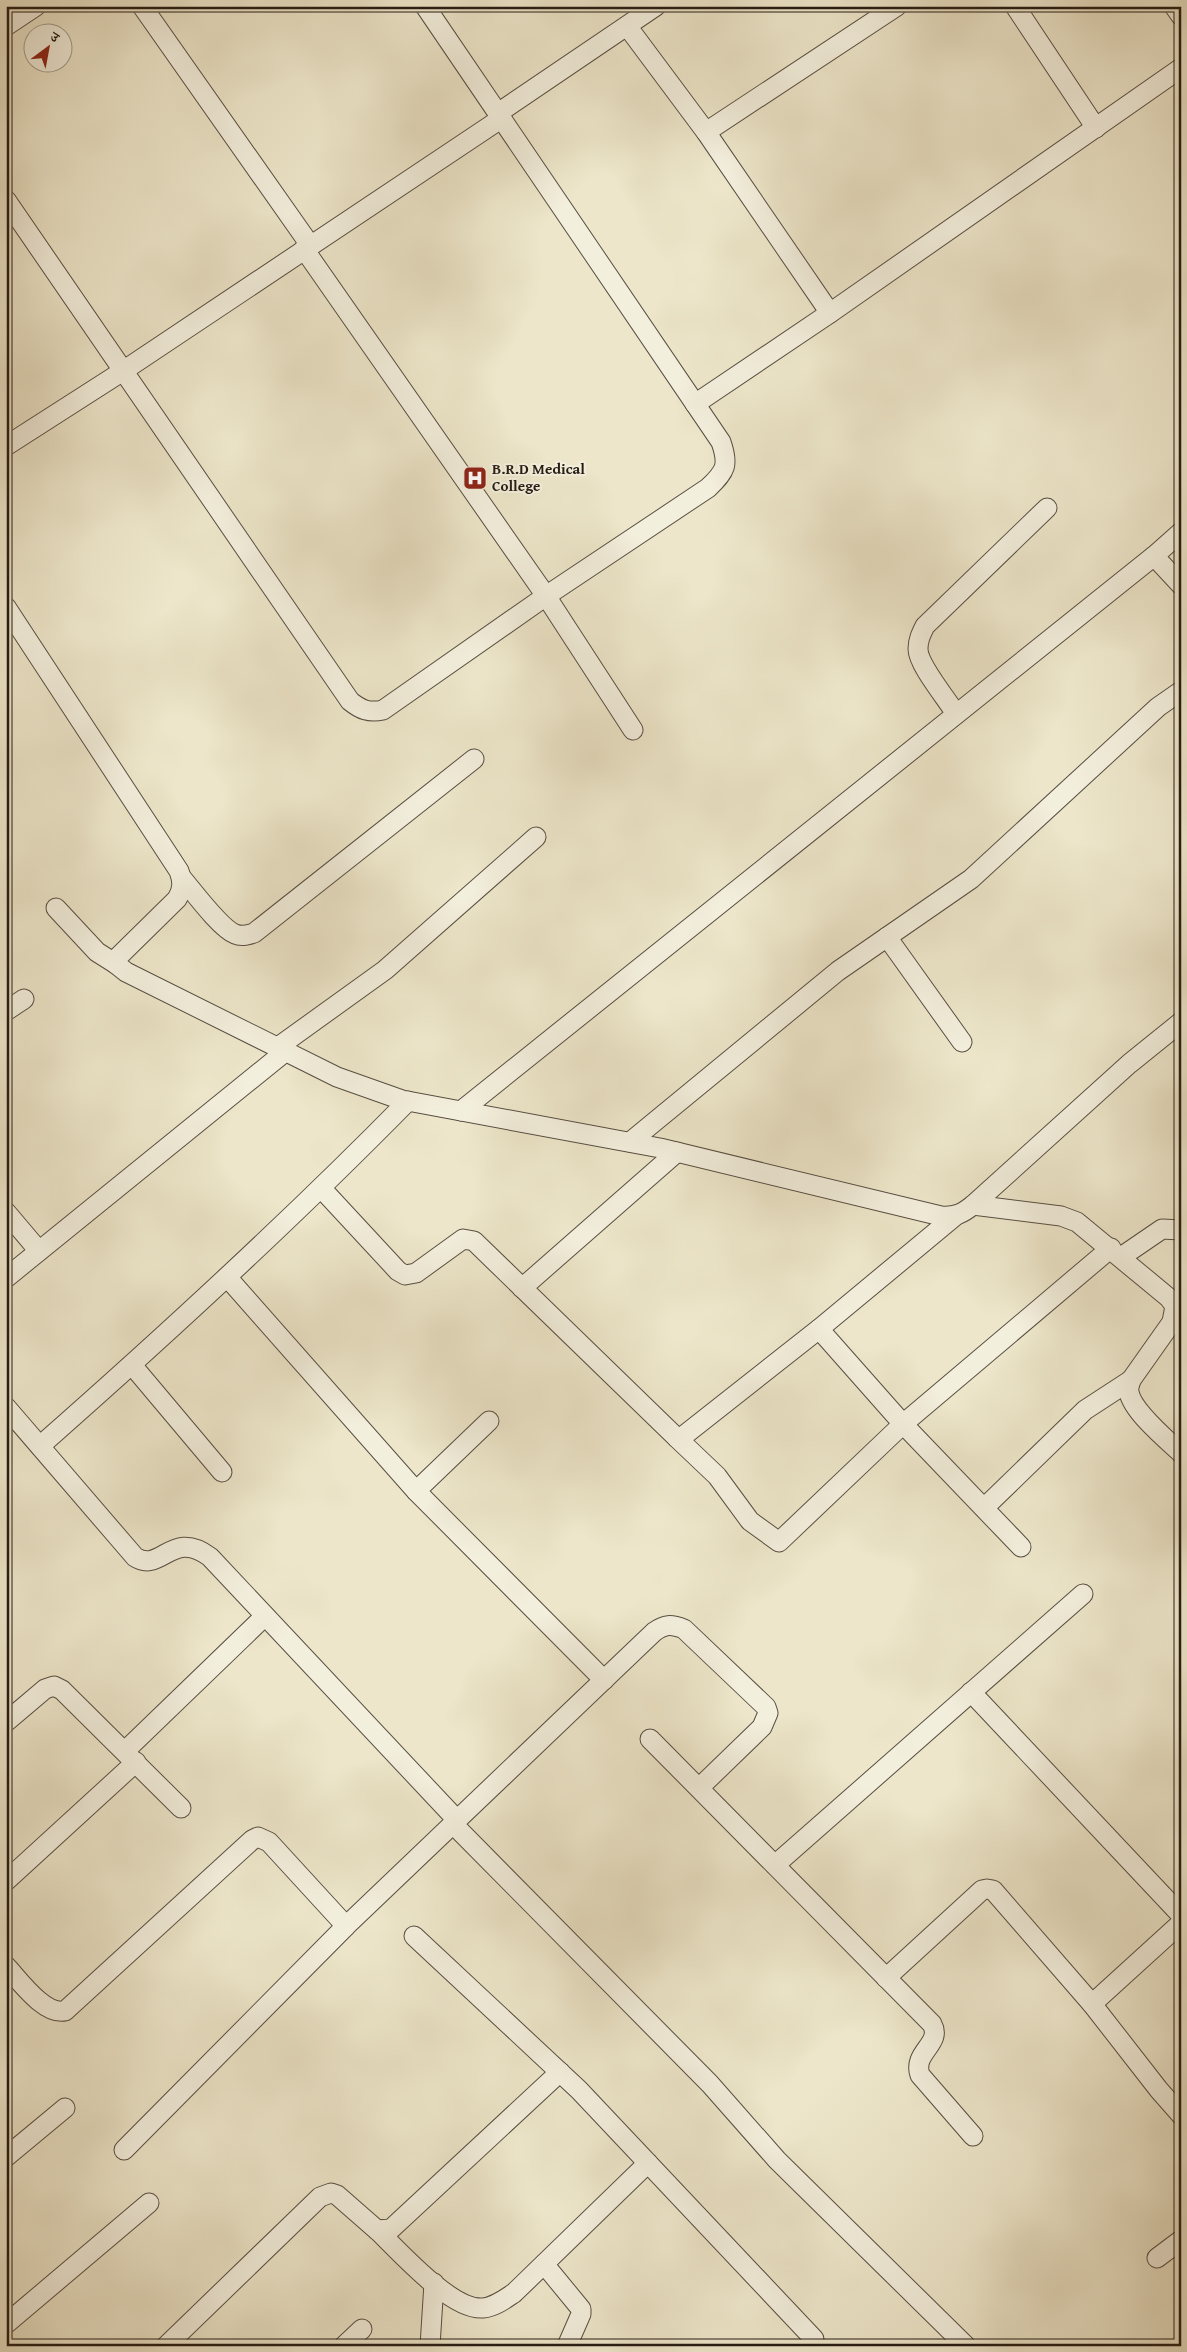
<svg xmlns="http://www.w3.org/2000/svg" width="1187" height="2352" font-family="'Gentium Book Plus','Noto Serif Devanagari',serif">
  <rect width="100%" height="100%" fill="#ede6ca"/>
  <filter id="stains"><feTurbulence type="fractalNoise" baseFrequency=".004" numOctaves="4"/><feColorMatrix values="0 0 0 0 .2 0 0 0 0 .09 0 0 0 0 .02 0 0 0 .5 -.17"/></filter>
  <radialGradient id="worn" r=".72"><stop offset=".6" stop-color="#630" stop-opacity="0"/><stop offset="1" stop-color="#630" stop-opacity=".3"/></radialGradient>
  <g fill="none" stroke-linecap="round" stroke-linejoin="round">
    <!-- minor casing -->
    <g stroke="#584e42" stroke-width="21">
      <g id="minor">
        <path d="M142 6 310 245"/>
        <path d="M1015 6 1096 128"/>
        <path d="M1174 6 1181 16"/>
        <path d="M6 26 36 6"/>
        <path d="M627 26 706 132 830 313"/>
        <path d="M498 113 656 6"/>
        <path d="M706 132 897 6"/>
        <path d="M6 200 350 701C361 710 369 713 383 710L546 596 708 488C726 471 729 465 721 442L425 6"/>
        <path d="M304 249 546 596 633 730"/>
        <path d="M695 404 830 313 1181 68"/>
        <path d="M6 446 123 371 502 118"/>
        <path d="M1154 556 1181 585"/>
        <path d="M6 607 179 871C183 882 183 889 177 899L117 958 116 964 126 972 337 1077 402 1100 660 1148 941 1216C955 1217 962 1214 973 1205L1129 1064 1181 1022"/>
        <path d="M956 714C947 699 918 665 918 649 918 640 921 634 925 626L1047 508"/>
        <path d="M181 877C193 891 220 928 235 934 242 937 247 935 254 933L474 759"/>
        <path d="M56 908 97 952 116 964"/>
        <path d="M887 937 962 1042"/>
        <path d="M6 1011 24 999"/>
        <path d="M278 1047 385 970 536 837"/>
        <path d="M461 1111 1154 556 1181 532"/>
        <path d="M630 1142 838 971 971 879 1158 707 1181 691"/>
        <path d="M322 1189 398 1271 405 1275 416 1273 463 1239 474 1241 677 1438 682 1437 819 1329 954 1217"/>
        <path d="M973 1205 1061 1216 1077 1222 1169 1298 1175 1306 1172 1322 1131 1380C1130 1384 1128 1388 1129 1392 1132 1411 1167 1440 1181 1453"/>
        <path d="M6 1212 39 1251"/>
        <path d="M1121 1257 1162 1229 1181 1230"/>
        <path d="M227 1277 416 1491 604 1680"/>
        <path d="M6 1278 286 1051"/>
        <path d="M522 1288 677 1152"/>
        <path d="M819 1329 903 1424 1021 1547"/>
        <path d="M132 1365 222 1472"/>
        <path d="M6 1407 135 1557C161 1574 172 1528 210 1557L457 1820"/>
        <path d="M677 1438 717 1476 750 1521 779 1542 903 1424 1111 1248"/>
        <path d="M40 1446C166 1335 290 1221 408 1101"/>
        <path d="M416 1491 489 1421"/>
        <path d="M984 1508 1085 1410 1131 1380"/>
        <path d="M971 1692 1181 1915"/>
        <path d="M6 1722 45 1689 54 1686 62 1690 181 1808"/>
        <path d="M650 1739 932 2024C943 2044 912 2052 920 2075L973 2136"/>
        <path d="M125 1751 265 1616"/>
        <path d="M453 1824 710 2084 777 2160 966 2346"/>
        <path d="M775 1865 1083 1594"/>
        <path d="M6 1881 136 1762"/>
        <path d="M414 1936 579 2090 814 2339"/>
        <path d="M6 1966C20 1981 44 2015 65 2011L252 1840 258 1837 269 1842 346 1926"/>
        <path d="M886 1978 982 1890 987 1889 993 1890 1092 2004 1159 2090 1181 2115"/>
        <path d="M1092 2004 1181 1923"/>
        <path d="M124 2150 346 1926 654 1632C665 1624 671 1624 684 1629L766 1707 768 1713 762 1727 699 1788"/>
        <path d="M6 2157 65 2108"/>
        <path d="M377 2230C400 2252 452 2311 483 2308 495 2307 505 2299 514 2293L648 2163"/>
        <path d="M1157 2258 1181 2240"/>
        <path d="M544 2264 581 2309V2314L567 2346"/>
        <path d="M6 2324 149 2203"/>
        <path d="M166 2346 320 2197 331 2193 337 2195 377 2230 391 2229 560 2072"/>
        <path d="M344 2346 362 2329"/>
        <path d="M430 2346 434 2283"/>
      </g>
    </g>
    <!-- minor -->
    <use href="#minor" stroke="#f3efdd" stroke-width="19"/>
  </g>
  <!-- icons -->
  <defs>
    <g id="hospital-square" transform="scale(1.25)"><rect x="-9" y="-9" width="18" height="18" rx="4" fill="#8f2418" stroke="#f3efdd"/><path d="M-5-5h3v3.5h4V-5h3V5h-3V1.5h-4V5h-3Z" fill="#fff"/></g>
  </defs>
  <g fill-rule="evenodd">
    <use href="#hospital-square" x="475" y="478"/>
  </g>
  <g text-anchor="middle" stroke-width="4" stroke-linejoin="round" paint-order="stroke">
    <!-- poi labels -->
    <g font-size="15" font-weight="bold" fill="#271c14" stroke="#f3efdd" text-anchor="start">
      <text x="492" y="474">B.R.D Medical<tspan x="492" dy="17">College</tspan></text>
    </g>
  </g>
  <!-- margin -->
  <rect width="1187" height="2352" fill="none" stroke="#ede6ca" stroke-width="25"/>
  <rect x="8" y="8" width="1172" height="2337" fill="none" stroke="#271c14" stroke-width="2.5"/>
  <rect x="12" y="12" width="1162" height="2327" fill="none" stroke="#271c14"/>
  <!-- north arrow -->
  <g transform="translate(48 48) rotate(32)"><circle r="24" fill="#f3efdd" stroke="#a19b8d"/>
  <path d="M0-4L9 19L0 12L-9 19Z" fill="#8f2418"/>
  <text y="-8" font-size="14" font-weight="bold" text-anchor="middle" fill="#271c14">उ</text>
  </g>
  <rect width="100%" height="100%" filter="url(#stains)"/>
  <rect width="100%" height="100%" fill="url(#worn)"/>
</svg>
